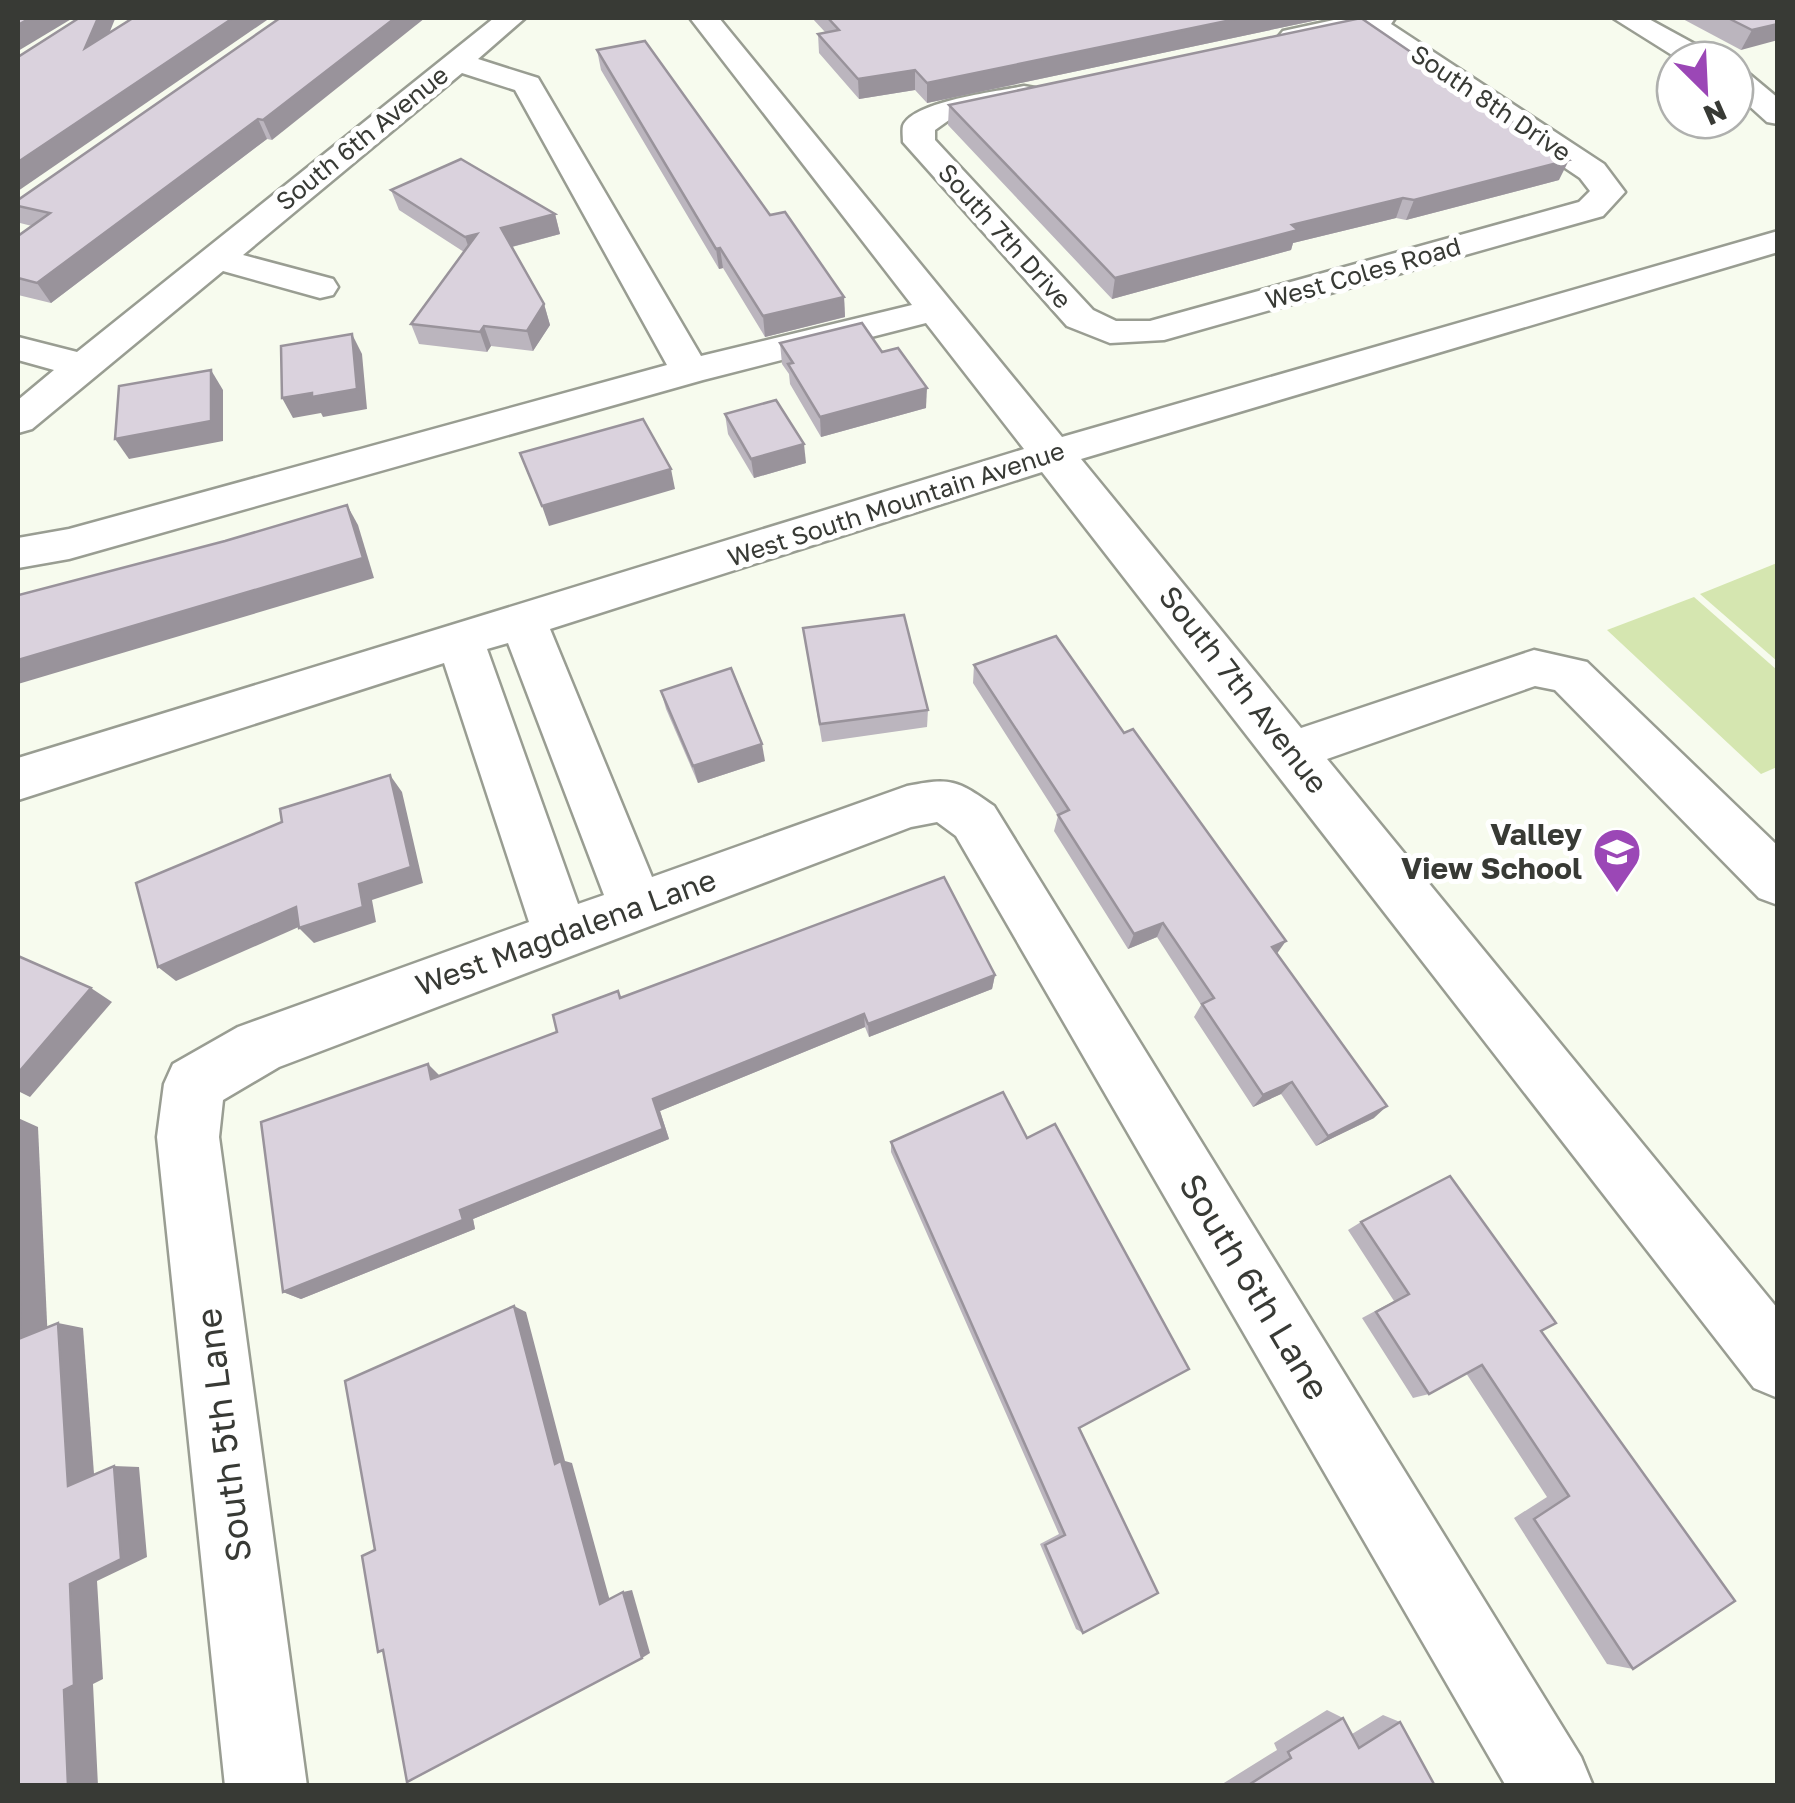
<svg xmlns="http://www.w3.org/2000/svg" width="1795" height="1803" font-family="'Golos Text',sans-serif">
  <rect width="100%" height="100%" fill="#f7fbee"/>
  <!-- green -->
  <g fill="#d5e6b0">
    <path d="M1777 563V661L1700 594Z"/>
    <path d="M1694 597 1777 670V767L1761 774 1607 630Z"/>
  </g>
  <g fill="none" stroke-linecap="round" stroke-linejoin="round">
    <!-- minor casing -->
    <g stroke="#999d92" stroke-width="5">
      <g id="minor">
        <path d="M494 18H525L478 59 538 78 701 356 912 305 690 18H719L1062 437 1778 231V252L1081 459 1301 728 1534 650 1587 662 1778 846V905L1759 898 1555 690 1535 686 1327 759 1778 1309V1398L1754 1388 1042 472 550 629 652 877 907 786C951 777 957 780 994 806L1581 1757 1593 1786H1506L956 836 937 822 911 827 279 1067 223 1100 219 1137 307 1786H225L157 1137 164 1084 173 1064 238 1027 529 922 444 663 18 800V758L1024 449 926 323 703 380 69 559 18 568V538L69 529 667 365 515 90 462 73 243 255 333 279 338 287 333 295 320 298 223 271 32 429 18 433V400L54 370 18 360V337L77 352ZM508 643 604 895 578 904 487 649Z"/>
        <path d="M1343 18H1395L1391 24 1604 164 1625 192 1603 216 1164 340 1110 343 1067 326 903 142C903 137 902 131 903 126 912 101 1000 91 1024 86L1035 88 1039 95 1035 102 949 120 935 130V140L1093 310 1116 321H1150L1579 202 1590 191 1580 178 1362 31 1293 46 1283 43 1278 37 1283 31Z"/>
        <path d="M1613 18H1647L1713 54 1717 60H1680Z"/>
        <path d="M1735 70 1748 73 1778 98V124L1767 122 1735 93Z"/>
      </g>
    </g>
    <!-- minor -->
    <use href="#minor" fill="#fff" fill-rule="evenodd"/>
  </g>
  <!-- wall -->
  <g fill="#bbb5be">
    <path d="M280 18 272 140 267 139 51 303 18 295V236L32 226 20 223 18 220V200Z"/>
    <path d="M812 18H1327L927 103 915 90 859 99 819 53 818 34 825 32Z"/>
    <path d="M1681 18H1778L1741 50Z"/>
    <path d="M597 50 770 215 844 297 845 317 765 337 723 268 719 269 601 70Z"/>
    <path d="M949 105 1559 180 1406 220 1396 218 1293 243 1291 250 1112 299 948 125Z"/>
    <path d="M391 190 555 214 560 234 512 247 544 304 550 325 533 351 491 346 487 352 419 344 411 324 464 252 399 210Z"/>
    <path d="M780 343 882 352 926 408 821 437 790 384 789 374 782 364Z"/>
    <path d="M725 414 806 463 754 478 728 434Z"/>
    <path d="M803 628 928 710 927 727 822 742Z"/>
    <path d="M974 665 1277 953 1374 1118 1316 1146 1281 1094 1253 1107 1194 1017 1201 1005 1157 937 1128 949 1054 831 1058 816 973 683Z"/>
    <path d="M661 691 765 761 698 783 666 709Z"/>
    <path d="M995 975 992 989 869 1037 865 1027 660 1111 669 1139 473 1219 475 1229 301 1299 283 1292 440 1075 557 1032 618 991 622 998Z"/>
    <path d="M891 1142 1079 1428 1083 1633 1076 1629 1040 1544 1059 1534 891 1152Z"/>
    <path d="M1361 1222 1541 1331 1633 1669 1607 1664 1514 1518 1547 1497 1466 1373 1429 1394 1413 1398 1362 1318 1394 1301 1348 1230Z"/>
    <path d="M1327 1710 1343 1718 1352 1734 1383 1715 1400 1722 1435 1786H1219L1277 1750 1274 1743Z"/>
  </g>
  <!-- shaded-wall -->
  <g fill="#99939b">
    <path d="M30 18H73L18 51V25Z"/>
    <path d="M98 18H114L115 19 95 68 85 48Z"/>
    <path d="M233 18H270L18 191V162Z"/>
    <path d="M395 18H425L272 140 263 120Z"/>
    <path d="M1241 18H1327L927 103V83Z"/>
    <path d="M1778 24V40L1741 50 1752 30Z"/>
    <path d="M915 70V90L859 99 858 79Z"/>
    <path d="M258 119 267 139 51 303 37 283Z"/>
    <path d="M1569 160 1559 180 1406 220 1414 200Z"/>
    <path d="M1403 198 1396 218 1293 243 1291 250 1112 299 1115 278 1292 225Z"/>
    <path d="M555 214 560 234 507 248 501 228Z"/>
    <path d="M477 234 472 257 465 237Z"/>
    <path d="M720 248 723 268 719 269 716 249Z"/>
    <path d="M844 297 845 317 765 337 763 316Z"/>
    <path d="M544 304 550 325 533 351 527 331Z"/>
    <path d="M484 326 491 346 487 352 480 332Z"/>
    <path d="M352 334 362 354 367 409 323 417 321 413 293 418 282 398Z"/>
    <path d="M211 370 223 390V441L129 459 115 439Z"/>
    <path d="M927 388 926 408 821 437 820 417Z"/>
    <path d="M804 444 806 463 754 478 751 459Z"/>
    <path d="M671 469 675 489 549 526 542 506Z"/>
    <path d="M347 505 358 525 374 578 18 684V660Z"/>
    <path d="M762 744 765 761 698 783 693 766Z"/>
    <path d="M390 775 402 792 423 883 372 900 376 922 314 943 299 928 359 884Z"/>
    <path d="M296 907 310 922 176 981 158 967Z"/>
    <path d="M1163 923 1157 937 1128 949 1134 934Z"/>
    <path d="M1286 941 1276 955 1272 947Z"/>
    <path d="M995 975 992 989 869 1037 868 1024Z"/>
    <path d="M91 988 112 1002 30 1097 18 1091V1073Z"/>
    <path d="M864 1014 865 1027 660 1111 669 1139 473 1219 475 1229 301 1299 283 1292 460 1210 653 1099Z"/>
    <path d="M428 1064 440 1076 431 1079Z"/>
    <path d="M1292 1082 1281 1094 1253 1107 1263 1095Z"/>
    <path d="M1387 1106 1374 1118 1316 1146 1328 1136Z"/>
    <path d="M18 1118 38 1127 48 1343 21 1338 18 1234Z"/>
    <path d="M514 1306 526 1312 565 1461 572 1463 610 1601 600 1604 555 1464Z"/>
    <path d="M58 1323 83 1328 95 1487 68 1486Z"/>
    <path d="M114 1466 139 1467 147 1557 97 1581 103 1679 93 1684 98 1786H68L64 1690 70 1584Z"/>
    <path d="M632 1590 650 1653 642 1658 623 1592Z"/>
  </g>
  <!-- building -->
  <g fill="#dad2dd" stroke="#99939b" stroke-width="2.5">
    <path d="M18 18H30L18 25Z"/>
    <path d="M79 18H98L85 48 133 18H233L18 162V57Z"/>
    <path d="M280 18H395L263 120 258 119 37 283 18 278V236L50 213 18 206V200Z"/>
    <path d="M828 18H1241L927 83 915 70 858 79 818 34 839 30Z"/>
    <path d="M1361 18 1569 160 1414 200 1403 198 1292 225 1298 230 1115 278 949 105Z"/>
    <path d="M1728 18H1778V24L1752 30Z"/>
    <path d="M645 41 770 215 785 212 844 297 763 316 720 248 716 249 597 50Z"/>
    <path d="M461 159 555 214 501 228 544 304 527 331 484 326 480 332 411 324 477 234 465 237 391 190Z"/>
    <path d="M862 323 882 352 898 348 927 388 820 417 788 364 793 363 780 343Z"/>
    <path d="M352 334 357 389 312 397V393L282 398 281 346Z"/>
    <path d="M211 370V421L115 439 119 386Z"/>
    <path d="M776 400 804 444 751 459 725 414Z"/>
    <path d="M643 419 671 469 542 506 520 453Z"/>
    <path d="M347 505 363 558 18 660V590L19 595 225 541Z"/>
    <path d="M904 615 928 710 820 724 803 628Z"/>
    <path d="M1056 636 1124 733 1133 729 1286 941 1272 947 1387 1106 1328 1136 1292 1082 1263 1095 1202 1004 1214 998 1163 923 1134 934 1058 815 1069 810 974 665Z"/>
    <path d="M731 668 762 744 693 766 661 691Z"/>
    <path d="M390 775 411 867 359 884 363 907 299 928 296 907 158 967 136 883 282 822 280 809Z"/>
    <path d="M944 877 995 975 868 1024 864 1014 653 1099 663 1129 460 1210 463 1220 283 1292 261 1122 428 1064 431 1079 557 1032 553 1015 618 991 620 998Z"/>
    <path d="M18 956 91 988 18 1073Z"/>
    <path d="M1003 1092 1027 1138 1055 1124 1189 1369 1079 1428 1158 1593 1083 1633 1045 1545 1065 1535 891 1142Z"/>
    <path d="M1450 1176 1556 1323 1541 1331 1735 1601 1633 1669 1534 1519 1569 1496 1482 1365 1429 1394 1376 1312 1409 1294 1361 1222Z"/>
    <path d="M18 1234 21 1338 58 1323 68 1486 114 1466 121 1559 70 1584 74 1685 64 1690 68 1786H18Z"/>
    <path d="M514 1306 555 1464 561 1461 600 1604 623 1592 642 1658 407 1782 383 1650 378 1652 362 1556 375 1550 345 1381Z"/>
    <path d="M1343 1718 1359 1748 1400 1722 1435 1786H1247L1291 1758 1288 1752Z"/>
  </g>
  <!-- icons -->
  <defs>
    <g id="school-pin" transform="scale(2.5)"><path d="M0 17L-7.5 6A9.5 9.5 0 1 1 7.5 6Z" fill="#9b47b6" stroke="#fff"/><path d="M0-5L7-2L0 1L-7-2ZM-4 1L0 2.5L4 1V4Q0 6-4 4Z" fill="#fff"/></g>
  </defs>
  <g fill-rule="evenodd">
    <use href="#school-pin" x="1617" y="852"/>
  </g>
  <g text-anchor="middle" stroke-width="10" stroke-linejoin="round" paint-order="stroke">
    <!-- far-street labels -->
    <g font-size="25" fill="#383a35" stroke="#fff">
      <text transform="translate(1491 103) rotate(34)" y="9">South 8th Drive</text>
      <text transform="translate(362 138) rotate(-39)" y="9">South 6th Avenue</text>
      <text transform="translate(1005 236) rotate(48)" y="9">South 7th Drive</text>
      <text transform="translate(1363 273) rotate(-16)" y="9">West Coles Road</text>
      <text transform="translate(896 504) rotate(-18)" y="9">West South Mountain Avenue</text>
    </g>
    <!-- street labels -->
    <g font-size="30" fill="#383a35" stroke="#fff">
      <text transform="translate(1243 690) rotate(52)" y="10">South 7th Avenue</text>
      <text transform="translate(566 933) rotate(-20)" y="10">West Magdalena Lane</text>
    </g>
    <!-- poi labels -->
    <g font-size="30" font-weight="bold" fill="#383a35" stroke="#fff" text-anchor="end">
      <text x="1582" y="845">Valley<tspan x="1582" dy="34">View School</tspan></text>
    </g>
    <!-- near-street labels -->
    <g font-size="35" fill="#383a35" stroke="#fff">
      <text transform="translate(1254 1287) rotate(59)" y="12">South 6th Lane</text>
      <text transform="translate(224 1435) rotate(-97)" y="12">South 5th Lane</text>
    </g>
  </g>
  <!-- border -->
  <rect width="1795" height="1803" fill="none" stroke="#383a35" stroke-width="40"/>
  <!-- north arrow -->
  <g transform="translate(1705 90) rotate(156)"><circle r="48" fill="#ffffff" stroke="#afb0ae" stroke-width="2.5"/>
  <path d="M0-8L18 38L0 25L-18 38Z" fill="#9b47b6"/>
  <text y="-15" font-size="28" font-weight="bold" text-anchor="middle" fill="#383a35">N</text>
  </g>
</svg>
